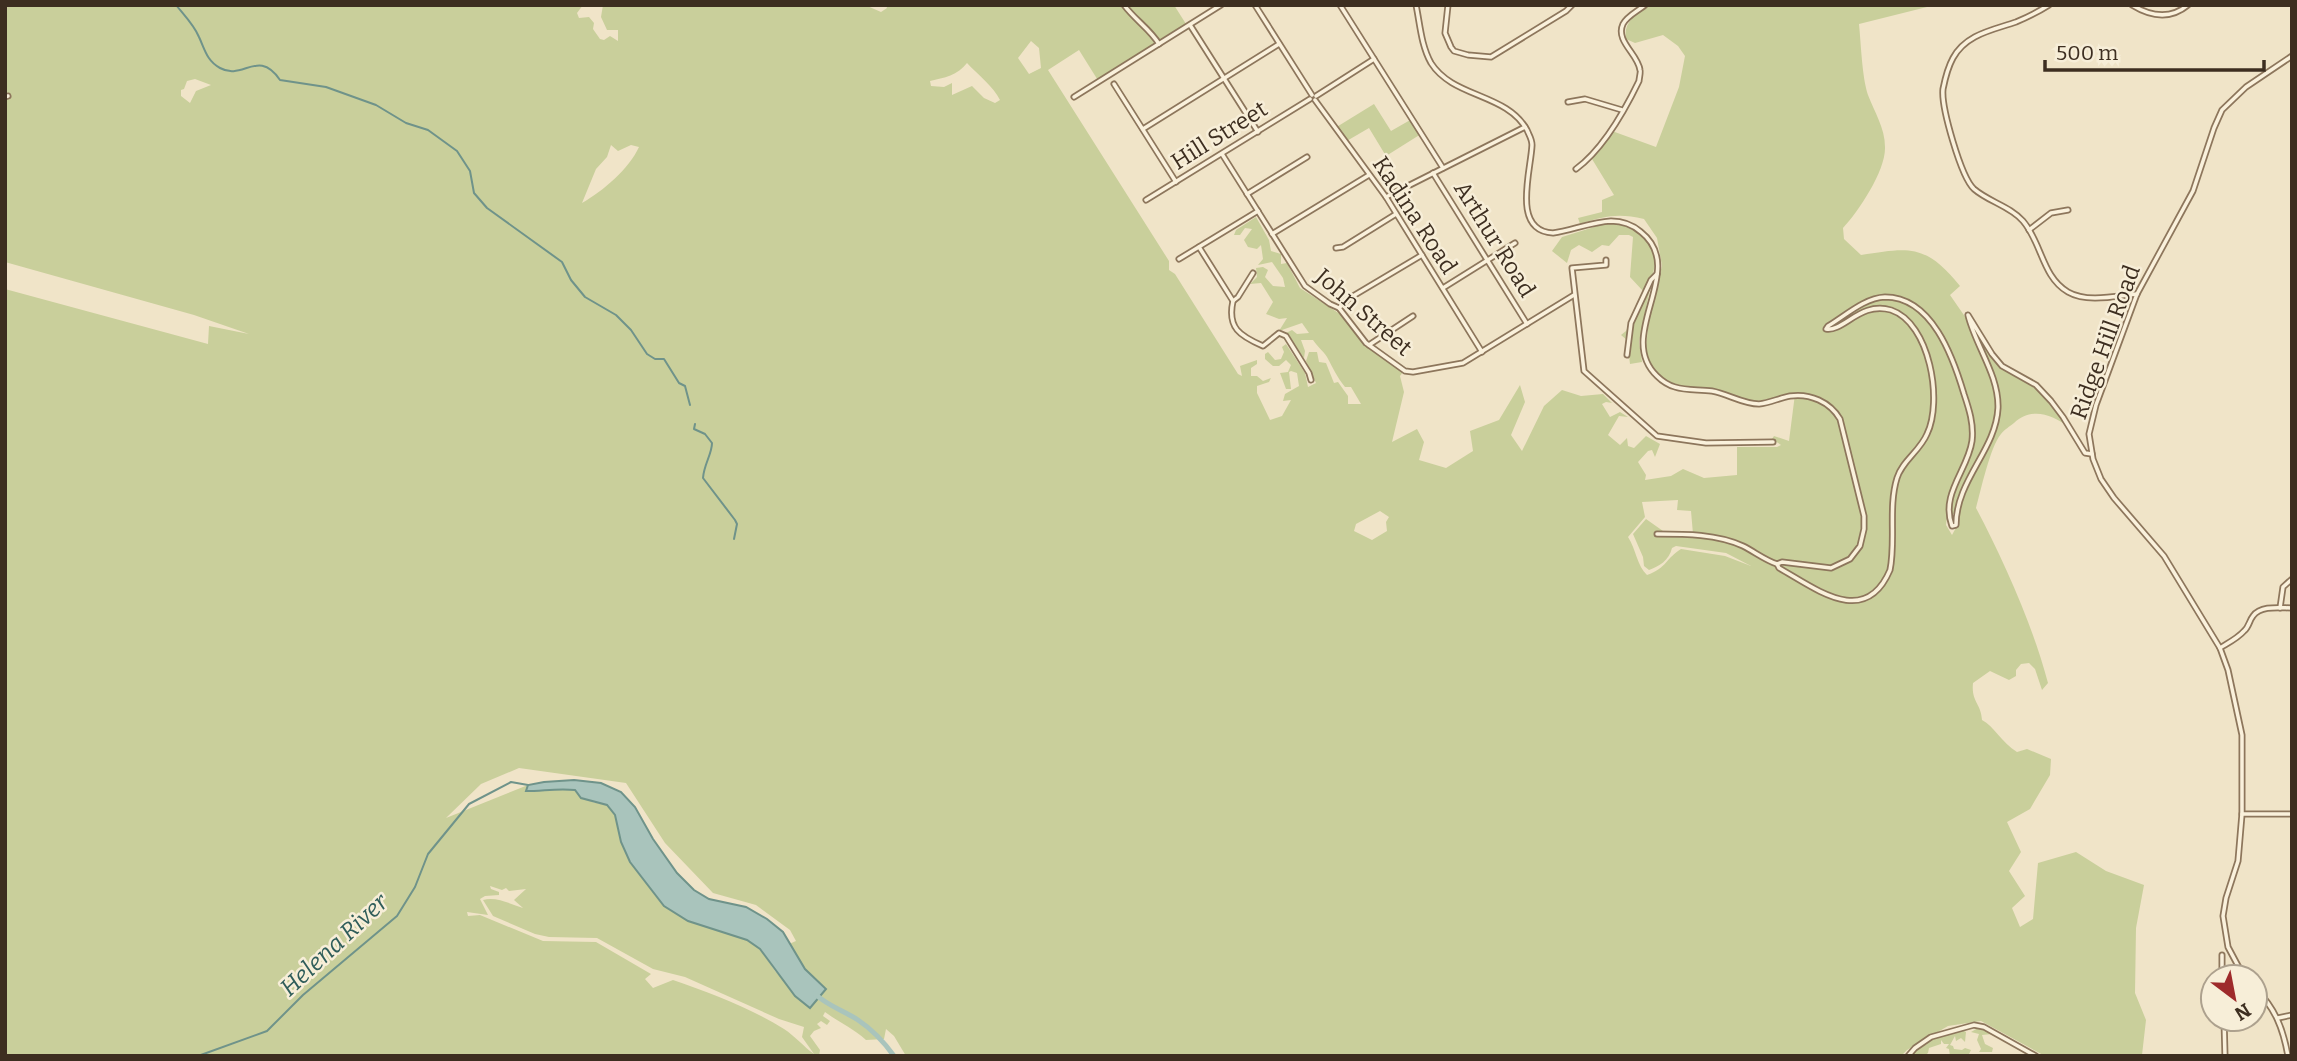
<svg xmlns="http://www.w3.org/2000/svg" width="2297" height="1061" font-family="Bitter,serif">
  <rect width="100%" height="100%" fill="#f0e4c8"/>
  <!-- green -->
  <g fill="#c9cf9b" fill-rule="evenodd">
    <path d="M5 5H583L577 13 579 18 589 17 594 23 593 29 600 39 604 40 610 36 618 41V30H607L601 17 603 5H865L881 12 887 8 886 5H1174L1186 24 1099 82 1079 50 1048 70 1169 261V270L1175 274 1238 374 1242 376 1240 366 1257 360V364L1251 368V376H1257L1263 381 1271 378 1269 382 1257 386V393L1270 420 1282 416 1291 400 1283 401 1285 394 1299 386 1297 373 1291 371 1289 372 1291 389H1286L1280 373 1288 372 1291 365 1286 360 1279 366H1273L1265 359V354L1268 352 1275 360 1281 359 1284 352 1282 347 1286 344 1305 373 1308 387 1316 383 1306 361 1309 352H1317L1319 362 1326 363 1334 383 1338 382 1348 396V404H1361L1351 387H1345C1337 377 1333 368 1327 357 1324 352 1317 346 1313 340H1301L1305 351 1304 358 1286 333 1292 330 1297 334 1309 333 1302 323 1279 331 1287 318 1279 319 1266 314 1273 302 1261 283 1250 284 1257 277 1256 268 1263 267 1268 270 1265 277 1273 286 1285 287 1283 278 1272 262 1258 265 1263 259 1261 245 1257 249 1248 247 1244 240 1252 229 1245 228 1240 235H1234L1236 230 1256 217 1269 240 1271 251 1281 254V264L1287 263 1300 288 1340 314 1364 343 1403 372 1400 376 1404 392 1392 442 1417 429 1424 442 1419 460 1446 468 1473 451 1470 431 1499 420 1520 385 1525 402 1511 435 1522 451 1544 406 1562 390 1581 396 1603 394 1612 403 1606 402 1602 404 1610 417 1620 412 1628 417 1619 416 1608 435 1620 445 1627 438 1628 446 1634 448 1646 436 1660 444 1655 457 1652 450 1648 451 1638 462 1646 475 1645 480 1671 476 1683 469 1704 478 1737 475V447H1777L1781 445 1772 439 1774 436 1789 441 1795 394 1753 402 1716 390 1679 387 1659 376 1647 358 1646 347 1650 309 1662 266 1657 238 1644 219C1618 213 1605 216 1580 224L1578 218 1602 212V200L1614 195 1592 159 1612 131 1656 147 1679 87 1685 56 1678 46 1663 35 1635 43 1626 39C1623 23 1635 15 1646 5H1935L1859 24C1861 44 1862 77 1868 95 1874 111 1885 128 1885 147 1886 170 1859 211 1843 228L1844 239 1861 255C1910 247 1926 244 1960 286L1950 295 1995 360 2008 372 2035 386 2057 410 2069 427C2051 414 2032 407 2014 423 2010 426 2004 430 2001 434 1990 447 1981 490 1976 508 2004 561 2033 626 2048 683L2042 690 2035 669 2029 663 2021 664 2016 670V676L2009 680 1990 671 1973 683C1971 702 1981 703 1982 720 1994 726 2002 743 2017 752L2027 749 2051 759 2050 775 2030 809 2007 822 2021 852 2009 871 2025 896 2012 908 2020 927 2033 919 2038 863 2076 852 2106 871 2144 885 2136 928 2135 993 2146 1020 2142 1055 2045 1056 1981 1021 1948 1026 1907 1050 1901 1056H906L894 1036 886 1029 884 1039 866 1040C853 1028 838 1022 825 1012L823 1016 830 1021 827 1025 821 1021 817 1024 821 1028 814 1031 810 1036 820 1050 819 1056H5V289L208 344 209 326 249 334 194 315 5 262ZM1031 41 1039 48 1041 68 1029 74 1018 58ZM967 63C977 74 994 87 1000 100L995 103 984 98 972 86 952 95V83L944 87 931 86 930 81C944 78 958 75 967 63ZM195 79 211 85 196 91 190 103 181 96V90L184 89 187 81ZM611 145 618 151 631 145 639 147C629 169 603 191 582 203L596 169 607 157ZM1678 500 1677 510 1691 511 1693 534 1663 531 1646 519 1633 534 1643 557 1644 566 1649 570C1659 566 1669 561 1672 548L1676 546 1726 553 1751 566 1725 556 1681 549C1666 558 1667 568 1647 575 1637 566 1636 549 1628 537L1645 517 1642 502ZM1380 511 1389 517 1386 522 1387 531 1372 540 1354 531 1356 524ZM1960 513 1958 524 1952 535 1946 525 1947 515ZM519 768 626 783 665 843 713 893 756 905 790 930 796 941 789 944C794 952 799 962 805 969 812 976 819 981 826 989L809 1008 775 971 760 949 747 940 688 921 664 906 630 862 621 842 615 815 607 805 592 802 575 790 562 788 526 790 528 785 446 818 481 784ZM490 886 502 890 506 888 509 891 526 889 514 900 523 908C510 904 496 896 483 900L493 916 535 934 549 937 597 938 653 969 685 977 779 1019 804 1027 802 1037 814 1054C804 1047 795 1036 784 1029 750 1008 711 993 673 980L653 988 645 979 651 974 596 942 543 941 480 915 468 916 467 912 488 915 480 899 485 896 499 895V892L491 889Z"/>
    <path d="M1374 104 1391 131 1412 119 1421 134 1386 156 1369 128 1345 142 1335 128Z"/>
    <path d="M1607 223H1625L1638 232 1647 241 1656 259 1639 342 1642 362 1630 364 1627 340 1621 335 1626 331 1643 291 1630 277 1633 237 1629 235H1619L1609 246 1602 245 1592 252 1579 245 1571 250 1567 263 1552 251 1562 237Z"/>
    <path d="M1958 1028 1966 1032 1965 1042 1961 1038 1956 1041 1955 1036 1950 1045 1953 1046 1954 1049 1962 1050 1965 1048 1971 1050 1968 1056H1950L1949 1049 1946 1048 1949 1044H1944L1941 1040V1044L1929 1048 1928 1053 1924 1056H1910L1921 1045H1926L1930 1039Z"/>
    <path d="M1978 1028 1989 1030 1992 1034 1982 1035 1985 1044 1993 1048 1992 1052H1979L1981 1049 1977 1040 1979 1034 1971 1032Z"/>
  </g>
  <!-- water -->
  <path fill="#a9c4bc" stroke="#6f938a" stroke-width="2" d="M574 780 601 783 621 792 635 807 653 839 677 873 694 890 709 899 746 907 767 919 783 932 805 969 826 989 810 1008 795 996 760 949 747 940 688 921 664 906 630 862 621 842 615 815 607 805 581 798 575 790C558 788 543 791 526 791L528 785 544 782Z"/>
  <g fill="none" stroke-linecap="round" stroke-linejoin="round">
    <!-- stream -->
    <g stroke="#6f938a" stroke-width="2">
      <path d="M176 5C184 15 194 25 199 37 205 50 207 61 220 68 243 81 258 48 280 80L326 87 376 105 406 123 428 130 457 151 470 171 474 193 487 208 562 262 571 280 585 297 616 315 631 330 647 354 655 359H664L679 383 685 386 690 405"/>
      <path d="M695 424 694 429 705 434 712 443C712 454 704 464 703 478L735 520 737 524 734 539"/>
      <path d="M198 1056 267 1031 303 995 397 916 415 887 428 854 469 804 511 782 528 785"/>
    </g>
    <!-- river -->
    <path stroke="#a9c4bc" stroke-width="5" d="M815 994C828 1006 844 1011 858 1020 873 1030 884 1042 894 1056"/>
    <!-- minor casing -->
    <g stroke="#8d765c" stroke-width="7">
      <g id="minor">
        <path d="M1124 5C1135 20 1150 29 1159 44"/>
        <path d="M1255 5 1312 95"/>
        <path d="M1340 5 1443 168"/>
        <path d="M1416 5C1420 24 1421 45 1431 63 1453 98 1507 93 1527 130 1529 135 1532 139 1532 145 1531 171 1511 231 1553 233 1572 230 1592 222 1611 221 1622 221 1633 225 1641 232 1689 270 1614 335 1657 376 1662 381 1668 385 1675 387 1687 391 1700 389 1712 391 1728 394 1743 404 1759 404 1770 403 1779 398 1790 396 1810 393 1830 402 1840 419L1864 516V529L1860 546 1850 559 1831 568 1782 562 1777 564C1765 560 1755 552 1743 546 1717 534 1685 534 1657 534"/>
        <path d="M1448 5 1445 33 1451 47 1454 51 1468 55 1491 57 1566 11 1572 5"/>
        <path d="M2049 5C2038 12 2028 17 2016 22 1993 30 1966 34 1953 58 1948 67 1945 79 1943 89 1941 107 1961 177 1974 189 1989 202 2010 206 2023 221 2042 243 2042 277 2068 292 2087 303 2116 296 2137 294"/>
        <path d="M2132 5C2150 16 2170 20 2188 5"/>
        <path d="M1190 25 1258 132"/>
        <path d="M1114 84 1176 182"/>
        <path d="M1316 96 1374 59"/>
        <path d="M5 97 8 96"/>
        <path d="M1074 97 1221 5"/>
        <path d="M1315 100 1386 197 1482 352"/>
        <path d="M1568 102 1585 99 1622 110"/>
        <path d="M1143 129 1279 44"/>
        <path d="M1222 154 1305 286 1330 304 1339 308 1366 343 1405 371 1413 372 1463 363 1574 295"/>
        <path d="M1576 169C1602 150 1625 110 1639 81 1639 79 1641 71 1640 70 1638 54 1615 41 1623 24 1627 16 1638 11 1645 5"/>
        <path d="M1433 173 1527 324"/>
        <path d="M1247 194 1307 157"/>
        <path d="M1386 197 1525 127"/>
        <path d="M1146 200 1310 99"/>
        <path d="M2029 230 2051 213 2068 210"/>
        <path d="M1272 234 1369 175"/>
        <path d="M1199 247 1233 301C1227 328 1240 336 1263 346L1279 333 1286 336 1309 373 1311 380"/>
        <path d="M1336 248 1343 247 1396 214"/>
        <path d="M1179 259 1258 211"/>
        <path d="M1606 260V265L1572 268 1584 371 1657 436 1706 443 1773 442"/>
        <path d="M1443 288 1515 243"/>
        <path d="M1233 301 1238 297 1253 273"/>
        <path d="M1339 308 1348 299 1422 255"/>
        <path d="M1369 345 1413 316"/>
        <path d="M1627 355 1631 323 1651 280 1657 274"/>
        <path d="M1777 564 1779 568C1815 588 1865 629 1890 570 1896 541 1888 507 1897 478 1902 461 1920 451 1927 434 1943 401 1930 323 1891 310 1860 301 1844 332 1826 329L1828 326C1845 316 1864 298 1885 297 1932 297 1953 357 1964 394 1969 409 1974 424 1972 441 1968 470 1940 494 1952 526L1956 525C1956 480 1996 450 1998 408 1999 375 1975 345 1968 315L1992 354 2002 366 2036 385 2051 401 2063 417 2085 453 2092 454"/>
        <path d="M2280 608 2283 587 2292 579"/>
        <path d="M2220 648C2228 643 2238 638 2244 631 2249 627 2249 621 2253 616 2261 605 2280 608 2292 608"/>
        <path d="M2242 814H2292"/>
        <path d="M2222 955V977"/>
        <path d="M2244 977 2228 947 2223 916 2226 898 2238 861 2242 814V735L2228 670 2220 648 2164 556 2114 498 2101 479 2093 459 2089 434 2096 405 2137 294 2193 191 2214 128 2222 110 2246 87 2292 56"/>
        <path d="M2255 988C2275 1008 2283 1028 2288 1056"/>
        <path d="M2278 1018 2292 1015"/>
        <path d="M2224 1019 2225 1056"/>
        <path d="M1908 1056 1915 1048 1931 1037 1974 1025 1984 1027 2036 1056"/>
      </g>
    </g>
    <!-- minor -->
    <use href="#minor" stroke="#faf1dc" stroke-width="3.5"/>
  </g>
  <g text-anchor="middle" stroke-width="5" stroke-linejoin="round" paint-order="stroke">
    <!-- street labels -->
    <g font-size="23" fill="#3d2e20" stroke="#f7eed8">
      <text transform="translate(1219 135) rotate(-32)" y="8">Hill Street</text>
      <text transform="translate(1415 215) rotate(57)" y="8">Kadina Road</text>
      <text transform="translate(1495 239) rotate(58)" y="8">Arthur Road</text>
      <text transform="translate(1364 312) rotate(41)" y="8">John Street</text>
      <text transform="translate(2105 342) rotate(-70)" y="8">Ridge Hill Road</text>
    </g>
    <!-- water labels -->
    <g font-size="24" font-style="italic" fill="#2f5d5a" stroke="#f7eed8">
      <text transform="translate(334 945) rotate(-43)" y="8">Helena River</text>
    </g>
  </g>
  <!-- border -->
  <rect width="2297" height="1061" fill="none" stroke="#3d2e20" stroke-width="14"/>
  <!-- north arrow -->
  <g transform="translate(2234 998) rotate(148)"><circle r="33" fill="#f7eed8" stroke="#ada18e" stroke-width="2"/>
  <path d="M0-5L12 26L0 18L-12 26Z" fill="#9e2a2b"/>
  <text y="-10" font-size="19" font-weight="bold" text-anchor="middle" fill="#3d2e20">N</text>
  </g>
  <!-- scale -->
  <path d="M2045 60v10h219v-10" fill="none" stroke="#3d2e20" stroke-width="3.5"/>
  <text x="2056" y="60" font-size="21" fill="#3d2e20" stroke="#f7eed8" stroke-width="5" paint-order="stroke">500 m</text>
</svg>
